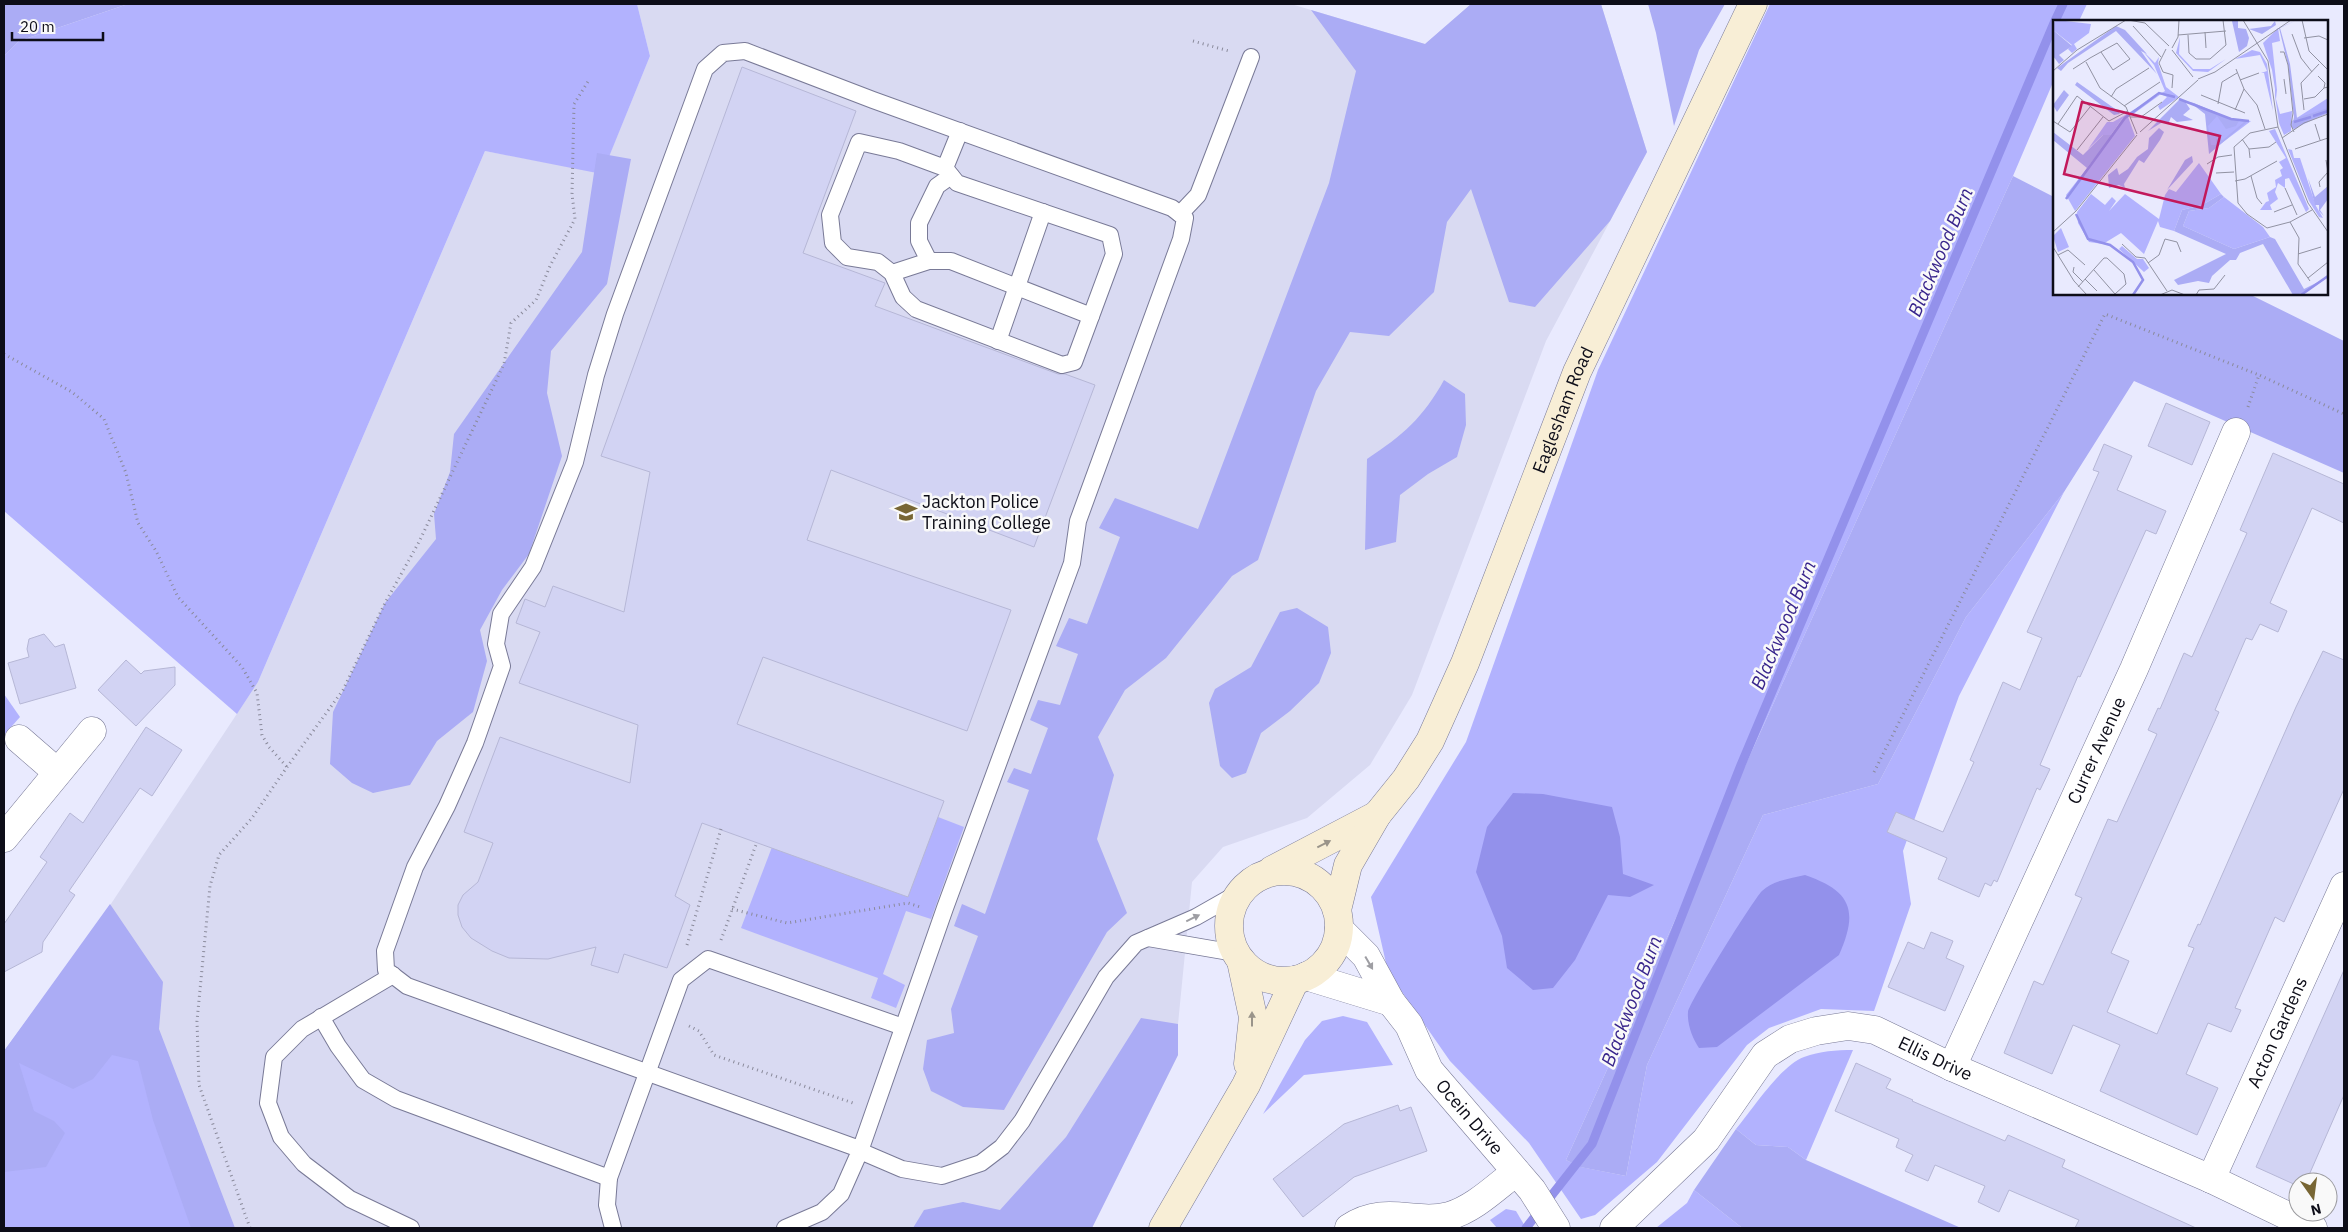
<svg xmlns="http://www.w3.org/2000/svg" width="2348" height="1232" font-family="'IBM Plex Sans',sans-serif">
  <rect width="100%" height="100%" fill="#e9eafe"/>
  <!-- built -->
  <path fill="#d9daf2" d="M637 4H1291L1425 44 1471 4H1601L1647 152 1546 341 1412 695 1370 765 1307 818 1223 847 1192 882 1178 1024V1055L1092 1228H210L93 931 258 682 485 151 602 173 650 56Z"/>
  <!-- green -->
  <g fill="#b2b2fe">
    <path d="M128 4H637L650 56 602 174 485 151 258 682 237 714 4 511V56L19 41Z"/>
    <path d="M1770 4H2087L2079 21H2054V80L2013 176 1566 1160 1581 1167 1626 1176 1647 1065 1763 815 1878 784 1966 617 2064 492 1959 696 1903 851 1911 904 1874 1011 1821 1009 1769 1028 1747 1045 1657 1162 1595 1215 1581 1219 1529 1143 1450 1061 1388 972 1371 897 1466 742 1598 370Z"/>
    <path d="M4 694 20 717 4 735Z"/>
    <path d="M938 817 964 827 931 919 906 911 883 974 905 985 896 1008 871 998 878 978 741 928 772 847Z"/>
    <path d="M93 931 210 1228H4V1051Z"/>
    <path d="M1343 1016 1367 1022 1393 1065 1304 1075 1263 1114 1305 1040 1322 1021Z"/>
    <path d="M1853 1050 1806 1160 1788 1147 1756 1145 1736 1129C1752 1110 1781 1065 1804 1057 1820 1051 1836 1050 1853 1050Z"/>
    <path d="M1694 1190 1741 1227V1228H1656L1687 1203Z"/>
    <path d="M1506 1209 1516 1211 1526 1228H1497L1490 1220Z"/>
  </g>
  <!-- forest -->
  <g fill="#abacf5">
    <path d="M4 4H128L19 41 4 56Z"/>
    <path d="M1471 4H1601L1647 152 1610 221 1535 307 1509 302 1471 189 1447 222 1434 292 1389 336 1350 332 1316 391 1258 560 1232 576 1166 658 1125 690 1098 737 1114 775 1097 839 1127 913 1107 932 1004 1110 963 1107 931 1091 923 1069 927 1040 954 1033 951 1009 978 936 954 926 962 904 985 914 1029 790 1007 782 1014 768 1031 774 1048 728 1030 720 1038 700 1060 705 1078 654 1056 646 1069 618 1087 624 1120 537 1099 528 1115 498 1198 529 1329 183 1356 71 1311 10 1425 44Z"/>
    <path d="M1648 4H1725L1699 50 1674 126 1656 33Z"/>
    <path d="M597 153 631 159 607 284 551 351 547 393 562 456 529 554 502 590 480 630 487 661 473 712 437 741 410 785 373 793 352 783 330 764 333 712 385 603 436 539 434 514 450 472 454 434 582 252Z"/>
    <path d="M2013 176 2054 197V294H2249L2344 341V473L2134 381 2064 492 1966 617 1878 784 1763 815 1647 1065 1626 1176 1580 1167 1566 1160Z"/>
    <path d="M1444 380 1465 394 1466 425 1457 457 1428 474 1400 495 1396 542 1365 550 1367 459C1403 435 1423 418 1444 380Z"/>
    <path d="M1297 608 1328 627 1331 653 1319 683 1290 711 1261 733 1246 773 1232 778 1220 766 1209 703 1215 689 1251 667 1280 612Z"/>
    <path d="M110 904 163 982 159 1029 235 1228H191L153 1120 138 1061 112 1055 93 1079 73 1089 19 1063 34 1111 54 1121 65 1133 46 1167 4 1172V1051Z"/>
    <path d="M1141 1018 1178 1024V1055L1092 1228H913L924 1210 963 1202 1000 1210 1066 1137Z"/>
    <path d="M1736 1129 1756 1145 1788 1147 1806 1160 1961 1228H1747L1741 1227 1694 1190Z"/>
  </g>
  <!-- water -->
  <g fill="#9391eb">
    <path d="M1513 793 1543 794 1612 807 1620 837 1623 874 1654 885 1630 897 1608 895 1575 960 1553 988 1533 990 1507 968 1502 936 1476 872 1487 827Z"/>
    <path d="M1805 875C1851 891 1859 910 1839 955L1717 1047 1699 1048C1693 1039 1687 1025 1688 1012 1689 1003 1753 900 1762 891 1773 880 1790 879 1805 875Z"/>
  </g>
  <g fill="none" stroke-linecap="round" stroke-linejoin="round">
    <!-- stream -->
    <g stroke="#9391eb" stroke-width="9">
      <path d="M2055 21 2063 4"/>
      <path d="M1526 1228 1592 1144 1741 765 2054 23"/>
    </g>
  </g>
  <!-- building -->
  <g fill="#d2d3f3" stroke="#b6b7d6">
    <path d="M742 67 856 111 803 253 885 283 875 306 1058 374H1065L1095 385 1034 547 831 470 807 540 1011 610 967 731 763 657 737 724 944 801 908 897 702 823 675 896 690 905 667 968 624 954 618 973 591 965 596 947 548 959 509 958 492 951 471 938 462 927 458 915V905L463 895 478 882 493 843 464 832 500 737 630 783 638 725 519 683 540 632 516 623 525 599 545 607 553 586 624 612 650 472 601 456Z"/>
    <path d="M2166 403 2210 422 2192 465 2148 446Z"/>
    <path d="M2104 444 2132 456 2117 490 2166 511 2156 534 2146 530 2080 677 2078 676 2040 765 2050 769 2040 790 2037 788 1997 882 1994 880 1991 886 1985 883 1979 897 1938 879 1947 858 1887 832 1896 812 1943 832 1974 762 1970 760 2003 682 2020 690 2042 638 2027 632 2099 472 2093 470Z"/>
    <path d="M2273 453 2344 484V523L2312 508 2270 603 2287 611 2278 632 2260 624 2252 640 2246 638 2215 710 2219 712 2111 953 2129 961 2107 1012 2157 1034 2194 948 2188 946 2198 924 2200 925 2296 707 2323 651 2344 660V789L2284 922 2275 917 2235 1008 2241 1010 2231 1032 2208 1023 2186 1074 2218 1088 2197 1135 2100 1091 2120 1045 2073 1025 2052 1074 2004 1053 2034 981 2043 985 2052 965 2082 898 2075 895 2108 819 2117 822 2157 734 2148 730 2158 708 2160 709 2184 653 2192 657 2247 533 2240 530Z"/>
    <path d="M44 634 55 647 64 644 76 688 20 704 8 663 29 657 27 649 29 639Z"/>
    <path d="M126 660 141 674 144 671 175 667V685L136 726 98 690Z"/>
    <path d="M146 727 182 750 152 796 140 788 69 891 75 895 43 942 42 952 4 972V924L47 862 40 857 70 813 83 823Z"/>
    <path d="M1931 932 1953 941 1946 958 1964 966 1945 1011 1888 987 1908 942 1924 949Z"/>
    <path d="M2344 970V1095L2306 1182H2298V1186L2256 1167Z"/>
    <path d="M1856 1063 1891 1079 1886 1088 1913 1100 1912 1101 2005 1141 2008 1135 2049 1153 2065 1160 2062 1167 2196 1228H2075L2079 1220 2009 1190 1999 1212 1978 1202 1985 1186 1935 1165 1928 1181 1905 1171 1913 1155 1896 1147 1899 1139 1835 1111Z"/>
    <path d="M1398 1105 1400 1111 1411 1107 1427 1151 1354 1177 1303 1217 1273 1179 1344 1124Z"/>
  </g>
  <g fill="none" stroke-linecap="round" stroke-linejoin="round">
    <!-- lane casing -->
    <g stroke="#797a97" stroke-width="18">
      <g id="lane">
        <path d="M945 168 899 151 859 142 830 215 833 243 847 257 878 262 892 273 903 297 916 309 1062 365 1074 362 1114 254 1110 235 957 183 945 168 960 131"/>
        <path d="M1180 214 1198 195 1251 57"/>
        <path d="M929 261 919 241V223L937 186 951 176"/>
        <path d="M892 273 929 261H951L1091 316"/>
        <path d="M998 341 1043 212"/>
        <path d="M1148 938 1235 953"/>
        <path d="M393 975 302 1029 274 1057 268 1103 281 1137 304 1164 350 1199 411 1228"/>
        <path d="M321 1017 338 1046 363 1080 396 1099 609 1178"/>
        <path d="M613 1228 607 1205 609 1178 681 980 708 959 903 1027"/>
        <path d="M785 1228 822 1212 841 1194 860 1151 945 908 1072 563 1078 521 1181 239 1185 218 1172 208 873 100 745 51 723 53 705 69 615 314 596 375 575 462 533 567 501 614 496 644 502 666 475 743 447 806 415 867 385 951 386 970 407 986 854 1147 860 1151 902 1169 942 1176 981 1163 1002 1147 1022 1121 1106 977 1136 943 1196 917 1240 892"/>
      </g>
    </g>
    <!-- street casing -->
    <g stroke="#797a97" stroke-width="29">
      <g id="street">
        <path d="M19 739 57 772"/>
        <path d="M4 838 92 731"/>
        <path id="s1" d="M1339 929 1366 956 1391 1002 1409 1025 1429 1070 1532 1190 1556 1228"/>
        <path d="M1306 976 1391 1002"/>
        <path id="s2" d="M1952 1067 2134 669 2236 432"/>
        <path id="s3" d="M2211 1179 2344 886"/>
        <path d="M1349 1228C1386 1204 1414 1225 1449 1216 1474 1209 1496 1187 1516 1172"/>
        <path id="s4" d="M1614 1228 1706 1140 1765 1055 1790 1039 1816 1031 1848 1026 1875 1030 1952 1067 2211 1179 2313 1228"/>
      </g>
    </g>
    <!-- secondary casing -->
    <g stroke="#797a97" stroke-width="29">
      <g id="secondary">
        <path d="M1272 870 1377 815"/>
        <circle cx="1284" cy="926" r="55"/>
        <path id="s5" d="M1337 910 1348 865 1377 815 1406 779 1430 741 1465 663 1577 372 1753 4"/>
        <path d="M1241 961 1253 1017 1248 1064"/>
        <path d="M1163 1228 1246 1085 1295 980"/>
      </g>
    </g>
    <!-- path -->
    <g stroke="#8a8a9b" stroke-width="3" stroke-dasharray="1 4" stroke-linecap="butt">
      <path d="M1193 41 1229 51"/>
      <path d="M4 354 72 392 104 419 126 473 138 523 156 551 178 597 242 667 257 693 262 735 269 747 287 767"/>
      <path d="M2248 407 2259 375 2344 414"/>
      <path d="M1874 772 2105 314 2259 375"/>
      <path d="M732 909 787 923 908 903 920 907"/>
      <path d="M721 940 757 842"/>
      <path d="M687 945 721 829"/>
      <path d="M689 1026 699 1031 714 1055 853 1103"/>
      <path d="M250 1228 199 1085 197 1021 210 886 219 855 252 818 287 767 343 690 385 603 419 542 504 364 511 323 536 300 550 266 575 219 572 194 574 104 589 80"/>
    </g>
    <!-- lane -->
    <use href="#lane" stroke="#fff" stroke-width="16"/>
    <!-- street -->
    <use href="#street" stroke="#fff" stroke-width="28"/>
    <!-- secondary -->
    <use href="#secondary" stroke="#f8eed6" stroke-width="28"/>
  </g>
  <!-- one-way arrows -->
  <defs><path id="oneway-solid" d="M-6-.8H1V-3.2L6.5 0L1 3.2V.8H-6Z" transform="scale(1.25)"/></defs>
  <g fill="#9a948a">
    <use href="#oneway-solid" transform="translate(1324 844) rotate(-27)"/>
    <use href="#oneway-solid" transform="translate(1252 1019) rotate(-90)"/>
  </g>
  <g fill="#9e9ea3">
    <use href="#oneway-solid" transform="translate(1193 918) rotate(-26)"/>
    <use href="#oneway-solid" transform="translate(1369 963) rotate(60)"/>
  </g>
  <!-- icons -->
  <defs>
    <g id="university-bare" transform="scale(1.725)"><path d="M0-5L7-2L0 1L-7-2ZM-4 1L0 2.5L4 1V4Q0 6-4 4Z" fill="#786634" stroke="#f9f9f9" stroke-width="2.5" paint-order="stroke"/></g>
  </defs>
  <g fill-rule="evenodd">
    <use href="#university-bare" x="906" y="512"/>
  </g>
  <g text-anchor="middle" stroke-width="5" stroke-linejoin="round" paint-order="stroke">
    <!-- street labels -->
    <g font-size="18" fill="#0d0d18" stroke="#f9f9f9">
      <text dy="6" stroke="none"><textPath href="#s5" startOffset="552">Eaglesham Road</textPath></text>
      <text dy="6" stroke="none"><textPath href="#s2" startOffset="348">Currer Avenue</textPath></text>
      <text dy="6" stroke="none"><textPath href="#s3" startOffset="161">Acton Gardens</textPath></text>
      <text dy="6" stroke="none"><textPath href="#s4" startOffset="414">Ellis Drive</textPath></text>
      <text dy="6" stroke="none"><textPath href="#s1" startOffset="231">Ocein Drive</textPath></text>
    </g>
    <!-- poi labels -->
    <g font-size="18" fill="#0d0d18" stroke="#f9f9f9" text-anchor="start">
      <text x="922" y="508">Jackton Police<tspan x="922" dy="21">Training College</tspan></text>
    </g>
    <!-- water labels -->
    <g font-size="19" font-style="italic" fill="#38258c" stroke="#f9f9f9">
      <text transform="translate(1940 252) rotate(-67)" y="7">Blackwood Burn</text>
      <text transform="translate(1783 625) rotate(-67)" y="7">Blackwood Burn</text>
      <text transform="translate(1631 1001) rotate(-69)" y="7">Blackwood Burn</text>
    </g>
  </g>
  <!-- overview -->
  <g transform="translate(2053 20)">
    <rect width="275" height="275" fill="#e9eafe"/>
    <path d="M4 0 38 4 36 13 21 24 24 29 19 33 15 29 19 25 0 10V3ZM225 8 227 21 219 23 224 70 223 79 227 94 239 91 238 111 231 115 226 103 222 76V69L219 50 210 23ZM127 17 126 34 140 49H157L173 39 155 52 140 51 123 33ZM89 30 102 43 106 37 105 43 113 67 126 77 107 90 105 86 114 77 108 74 79 95 77 92 112 71 101 45ZM199 30 207 32 214 44 220 91 211 53H208L214 51 207 35 182 39ZM275 78V93L240 109 238 105 241 94 239 101ZM158 90 178 99 198 101 157 132 154 110ZM74 94 82 116 22 191 13 175 74 97 71 96 58 115H50L35 129 54 102H60ZM222 109 256 189 253 192 236 158 232 159V168L225 163 222 172 225 179 217 185 219 190H207L201 198 213 182 216 181 214 173 223 167 222 160 229 156 227 150 230 148 226 142 233 138 216 111ZM235 129 239 130 241 138H247L263 186 270 198 266 197 256 181ZM146 143 168 174 149 185 129 190 121 211 107 207 105 201 91 234 68 213 50 224 36 222 25 203 24 192 38 174 52 185 59 177 63 181 56 191 72 174 106 199 112 175 116 169 123 172ZM171 177 210 207 217 217 181 229 130 206 136 191 156 188ZM8 208 16 227 5 232 0 216ZM69 226 84 239H90L96 248 91 252 66 229Z" fill="#b2b2fe"/>
    <path d="M185 0V8L193 9 196 18 194 26 186 32 179 1ZM244 0 227 8 237 44 244 98 275 88V93L256 100 242 109 239 108 241 97 235 45 226 8ZM222 1 223 5 209 14 196 9 218 6ZM63 6 72 10 94 34 88 31 104 54 63 11 15 43 8 51 4 48ZM0 10 19 26 6 35 11 40 6 44 0 36ZM24 62 65 91 67 94 61 95 22 65ZM11 70 16 75 4 92 0 85ZM126 80 141 83 178 99 195 101 156 134 152 94 139 84 133 83 137 89 130 95 140 100 124 102 118 97 116 102 108 103 95 111ZM164 96 173 109 183 106 186 101 191 102 170 120 163 119V125H158L155 106ZM71 96 74 97 34 148 0 120V112L30 135 50 115H58ZM106 108 111 112 107 120 91 143 86 140 71 164 72 168 66 165 56 168 55 155 64 148 66 155 75 149 84 137 95 129 96 118ZM139 136 140 142 114 170 132 140ZM255 158 262 177 275 166V179L267 190 271 196 266 191V185H262ZM168 174 171 177 156 188 136 191 130 206 181 229 217 217 222 219 251 269 275 257 252 273 240 275 210 224 187 233 183 240H177L159 256 156 263 145 261 125 265 121 260 173 234 121 211 129 190 149 185Z" fill="#abacf5" fill-rule="evenodd"/>
    <path fill="none" stroke="#9391eb" stroke-width="2.5" d="M126 79 178 99 196 101M260 96 275 91M241 102 258 97M13 179 72 98 106 73 122 77M23 194 35 219 57 225 80 242 90 260 80 275M248 275 275 256"/>
    <path fill="none" stroke="#9192a2" stroke-width="1" d="M14 0H45M75 0 92 3 116 26M190 0 215 41 225 107 255 183 275 212M249 0 256 31 275 50M80 6 108 37M152 12 153 28M239 14 248 38 259 52M125 15 173 11M135 15 136 33 143 39H157L173 25 170 0M251 18 266 16 275 20M119 28 125 17 126 0M113 29 106 43 110 52 120 55 119 68M119 30 140 57M227 32H231L235 45 240 93 238 105 241 112M33 42 47 68 73 87 84 114M20 49 37 38 64 23 77 39 60 50 48 32M183 49 191 69 204 85 212 109M0 51 24 30 73 0M265 56 272 63 271 68 275 67M145 59 162 52 238 0M231 59 233 74M187 60 206 53M148 75 192 93M58 77 63 69 96 48M251 79 262 77 271 68M165 84 169 62 184 53M71 86 107 62M182 90 191 69M251 90 248 63 266 44M77 97H88L109 82M0 101 17 112 37 87M5 104 24 76 56 101 75 91M262 104 267 120M225 107 197 113 181 127 185 183 194 194 214 208 237 202 259 190M87 112 145 60M229 118 251 103 275 94M189 119 196 129 197 138M196 129 216 127 223 122M242 129 275 118M24 130 50 97M154 144 165 137 179 135M163 153 181 152M198 156 204 178 209 184M182 161 192 159 224 141M267 167 266 162 275 152 273 140M232 168 244 195M221 192 239 185M237 202 246 218 245 244 257 261M0 212 23 191 84 115M69 224 83 237 92 238 114 271M0 227 21 261 34 275M245 234 268 227M5 235 15 230 32 245M95 243 106 235 112 219 124 222 128 232M21 247 20 252 30 262M255 258 275 242M32 259 44 271M25 267 51 238H54L71 254 73 264 62 274 41 250M107 275 119 270 132 275M143 275 146 270 161 269 172 255"/>
    <path fill="#c2185b" fill-opacity="0.15" stroke="#c2185b" stroke-width="2.5" d="M29 82 167 116 149 188 11 154Z"/>
    <rect width="275" height="275" fill="none" stroke="#0d0d18" stroke-width="2.5"/>
  </g>
  <!-- border -->
  <rect width="2348" height="1232" fill="none" stroke="#0d0d18" stroke-width="10"/>
  <!-- north arrow -->
  <g transform="translate(2313 1197) rotate(166)"><circle r="24" fill="#f9f9f9" stroke="#9b9b9f"/>
  <path d="M0-4L9 19L0 12L-9 19Z" fill="#786634"/>
  <text y="-8" font-size="14" font-weight="bold" text-anchor="middle" fill="#0d0d18">N</text>
  </g>
  <!-- scale -->
  <path d="M12 32v8h91v-8" fill="none" stroke="#0d0d18" stroke-width="2.5"/>
  <text x="20" y="32" font-size="15" fill="#0d0d18" stroke="#f9f9f9" stroke-width="4" paint-order="stroke">20 m</text>
</svg>
